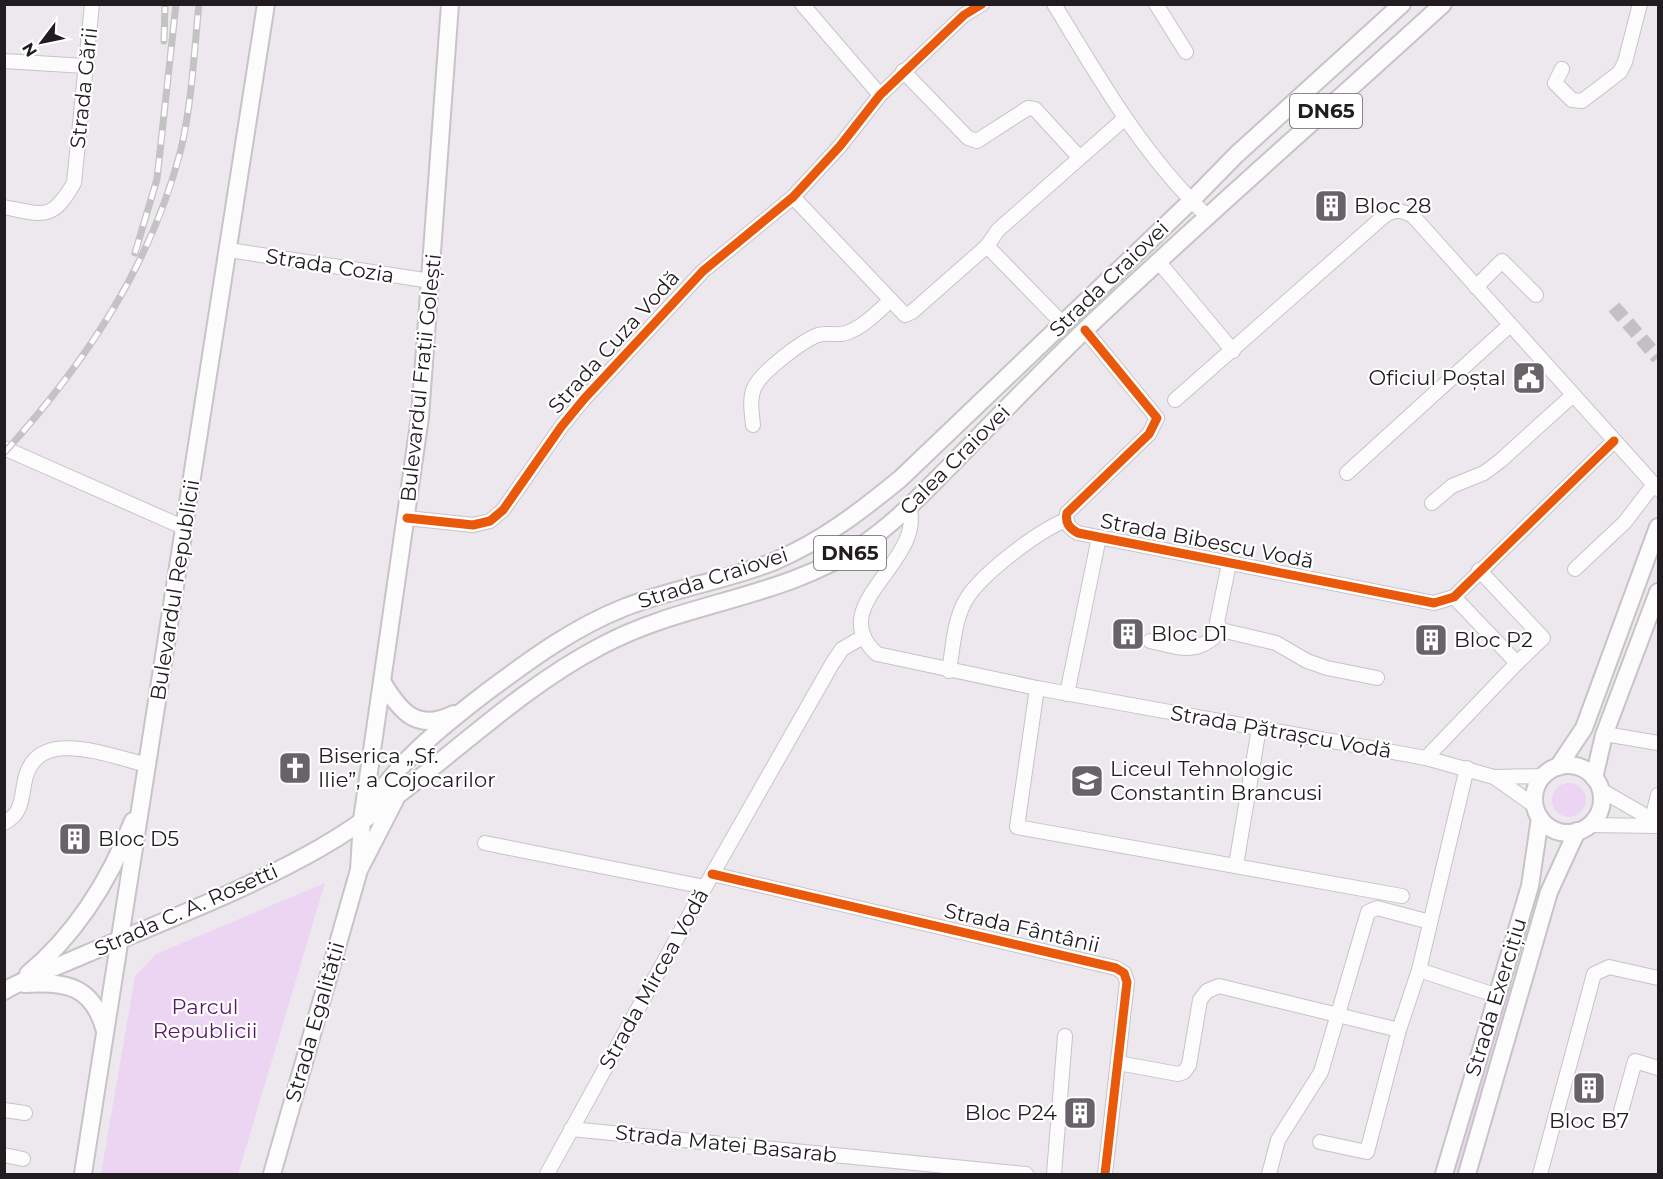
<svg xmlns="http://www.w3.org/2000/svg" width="1663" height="1179" font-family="Montserrat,sans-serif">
  <rect width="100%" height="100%" fill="#ede8ee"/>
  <!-- green -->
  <g fill="#ecd5f2">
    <circle cx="1569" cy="800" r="17"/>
    <path d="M325 883 238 1174H101L135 976 156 954Z"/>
    <path d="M1507 981 1513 983 1458 1174H1451Z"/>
  </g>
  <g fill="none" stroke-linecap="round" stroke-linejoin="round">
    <!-- minor-tunnel -->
    <path stroke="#c4bfc5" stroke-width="14" stroke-dasharray="14 7" stroke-linecap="butt" d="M1614 307 1658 358"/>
    <!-- minor casing -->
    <g stroke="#c7c3c7" stroke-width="16">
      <g id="minor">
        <path d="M802 4 880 95"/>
        <path d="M1054 4C1100 80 1143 155 1208 217"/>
        <path d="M1156 4 1186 52"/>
        <path d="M4 61 85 66"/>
        <path d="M1562 69 1555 83 1572 100 1582 101 1620 72 1625 62 1640 4"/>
        <path d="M903 71 968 138 977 141 1028 108 1035 109 1079 157"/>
        <path d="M793 197 905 315 912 312 987 246 1062 323"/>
        <path d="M4 207C44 215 52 221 74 183L92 4"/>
        <path d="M987 246 998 230 1124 119"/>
        <path d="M229 250 431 281"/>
        <path d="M1158 261 1233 351"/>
        <path d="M1476 287 1502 261 1536 295"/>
        <path d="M1085 330 1157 418 1149 434 1067 513C1065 523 1069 528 1078 533L1434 603 1454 597 1614 441"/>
        <path d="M1175 400 1384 216C1395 209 1401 210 1413 216L1658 489"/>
        <path d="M753 425C752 413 749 400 754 388 761 372 802 341 818 335 827 332 837 336 846 333 864 327 877 312 891 300"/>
        <path d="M4 448 185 528"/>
        <path d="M1347 473 1510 325"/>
        <path d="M1432 503 1452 486 1484 473 1500 461 1573 395"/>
        <path d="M909 507C926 562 822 605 877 654L1037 688 1426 758 1494 777 1535 806"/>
        <path d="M407 518 473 525 490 521 503 510 561 427 584 399 703 271 793 197 840 146 880 95 964 15 982 4"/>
        <path d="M1229 564 1217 622 1221 630 1276 643 1307 661 1327 668 1377 678"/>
        <path d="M1575 569 1625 522 1654 484"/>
        <path d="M1479 570 1543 638 1517 663"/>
        <path d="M1150 641C1181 648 1198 656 1221 630"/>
        <path d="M949 671C953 648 954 618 967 598 983 573 1038 531 1066 520"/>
        <path d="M1037 688 1017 827 1402 896"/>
        <path d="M1067 694 1099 537"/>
        <path d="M1605 734 1658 743"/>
        <path d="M1426 758 1517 663 1454 597"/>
        <path d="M1494 777 1543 776"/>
        <path d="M1601 790 1658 823"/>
        <path d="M1652 819 1658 795"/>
        <path d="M4 823C21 814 21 802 24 785 33 723 108 756 148 765"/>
        <path d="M1589 825 1658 826"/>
        <path d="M485 843 705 887"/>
        <path d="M1236 865 1259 728"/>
        <path d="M712 874 1116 968 1124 973 1127 982 1105 1174"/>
        <path d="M1419 970 1495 995"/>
        <path d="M1118 1063 1178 1074 1184 1072 1189 1065 1200 1000 1207 991 1219 986 1399 1030 1419 970 1467 768"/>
        <path d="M4 1110 25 1113"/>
        <path d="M1618 1122 1635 1061 1658 1068"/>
        <path d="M571 1129 1026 1174"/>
        <path d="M1320 1142 1367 1152 1399 1030"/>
        <path d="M4 1155 23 1159"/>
        <path d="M547 1174 705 887 832 664 842 649 863 637"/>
        <path d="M1054 1174 1065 1036"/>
        <path d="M1269 1174 1278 1140 1321 1072 1368 912 1377 908 1430 922"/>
        <path d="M1540 1174 1594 974 1609 967 1658 978"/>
      </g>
    </g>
    <!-- major casing -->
    <g stroke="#c7c3c7" stroke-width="20">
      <g id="major">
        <path d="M383 683C401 713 418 732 454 714"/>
        <circle cx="1568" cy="799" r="34"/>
        <path d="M1558 767 1584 728 1658 527"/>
        <path d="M1594 778 1604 735 1658 592"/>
        <path d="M364 816C394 764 441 727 488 691 531 659 573 628 623 608 673 588 726 581 775 561 822 541 861 511 900 479L1191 201 1236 155 1402 4"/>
        <path d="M359 870 362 820 420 417 450 4"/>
        <path d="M28 974C76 934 110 879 133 821"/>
        <path d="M24 984C67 981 93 986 105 1031"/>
        <path d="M4 991C30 976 59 966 86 954 164 921 246 890 320 848 421 790 498 700 601 646 687 600 782 600 865 543 897 521 923 493 950 466 996 419 1041 372 1088 327 1204 217 1325 112 1443 4"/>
        <path d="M83 1174 266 4"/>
        <path d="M272 1174 359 870 395 800"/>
        <path d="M1444 1174 1530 886 1540 818"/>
        <path d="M1467 1174 1549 892 1577 831"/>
      </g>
    </g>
    <!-- minor -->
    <use href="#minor" stroke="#fcfcfc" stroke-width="14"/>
    <!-- major -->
    <use href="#major" stroke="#fcfcfc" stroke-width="16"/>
    <!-- rail casing -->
    <g stroke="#c4c3c4" stroke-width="7">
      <g id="rail">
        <path d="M164 41 165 7"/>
        <path d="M135 253 157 179 176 4"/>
        <path d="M4 453C84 365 151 266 181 149 192 102 194 52 199 4"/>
      </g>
    </g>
    <!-- rail -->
    <use href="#rail" stroke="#fff" stroke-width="4.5" stroke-dasharray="14" stroke-linecap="butt"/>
    <!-- cycleway casing -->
    <g stroke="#fff" stroke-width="13">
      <g id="cycleway">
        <path d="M1085 330 1157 418 1149 434 1067 513C1065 523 1069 528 1078 533L1434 603 1454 597 1614 441"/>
        <path d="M407 518 473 525 490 521 503 510 561 427 584 399 703 271 793 197 840 146 880 95 964 15 982 4"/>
        <path d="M712 874 1116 968 1124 973 1127 982 1105 1174"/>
      </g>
    </g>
    <!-- cycleway -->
    <use href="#cycleway" stroke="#e8590c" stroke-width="9"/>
  </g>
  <!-- icons -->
  <defs>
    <g id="building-square" transform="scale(1.725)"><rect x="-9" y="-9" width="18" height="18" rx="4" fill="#686368" stroke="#fff"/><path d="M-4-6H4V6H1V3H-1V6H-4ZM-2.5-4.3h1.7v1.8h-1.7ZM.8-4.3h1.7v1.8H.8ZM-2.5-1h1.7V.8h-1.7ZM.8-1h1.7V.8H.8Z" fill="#fff"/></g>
    <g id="civic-square" transform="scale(1.725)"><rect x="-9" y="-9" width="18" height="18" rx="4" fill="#686368" stroke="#fff"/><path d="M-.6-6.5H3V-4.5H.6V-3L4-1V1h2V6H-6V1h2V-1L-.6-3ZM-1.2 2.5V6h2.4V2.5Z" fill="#fff"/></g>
    <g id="church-square" transform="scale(1.725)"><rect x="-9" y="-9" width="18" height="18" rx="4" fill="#686368" stroke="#fff"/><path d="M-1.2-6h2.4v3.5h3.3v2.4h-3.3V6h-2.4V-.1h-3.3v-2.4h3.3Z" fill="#fff"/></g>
    <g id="university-square" transform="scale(1.725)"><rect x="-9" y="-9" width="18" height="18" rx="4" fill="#686368" stroke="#fff"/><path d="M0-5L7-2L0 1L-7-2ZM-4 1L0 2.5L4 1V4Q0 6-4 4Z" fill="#fff"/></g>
  </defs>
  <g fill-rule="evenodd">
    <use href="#building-square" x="1331" y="206"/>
    <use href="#civic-square" x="1529" y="378"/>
    <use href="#building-square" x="1128" y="634"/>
    <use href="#building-square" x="1431" y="640"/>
    <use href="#church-square" x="295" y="768"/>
    <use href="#university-square" x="1087" y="781"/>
    <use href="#building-square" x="75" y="839"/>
    <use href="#building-square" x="1589" y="1088"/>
    <use href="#building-square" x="1080" y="1113"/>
  </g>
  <g text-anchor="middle" stroke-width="4.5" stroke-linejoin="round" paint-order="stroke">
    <!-- shield labels -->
    <g fill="#fff" stroke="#636063" stroke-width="1.5">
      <rect x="1290" y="94" width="72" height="34" rx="4.5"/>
      <rect x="814" y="536" width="72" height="34" rx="4.5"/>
    </g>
    <g font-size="20" font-weight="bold" fill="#201c20">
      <text x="1326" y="118">DN65</text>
      <text x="850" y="560">DN65</text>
    </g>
    <!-- street labels -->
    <g font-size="21" fill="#201c20" stroke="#fff">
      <text transform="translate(84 88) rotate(-84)" y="7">Strada Gării</text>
      <text transform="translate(330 266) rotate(9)" y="7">Strada Cozia</text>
      <text transform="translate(1109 279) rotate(-44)" y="7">Strada Craiovei</text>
      <text transform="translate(614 342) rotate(-48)" y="7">Strada Cuza Vodă</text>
      <text transform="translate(421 378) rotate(-84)" y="7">Bulevardul Frații Golești</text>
      <text transform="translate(955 460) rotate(-45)" y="7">Calea Craiovei</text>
      <text transform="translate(1207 541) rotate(11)" y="7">Strada Bibescu Vodă</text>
      <text transform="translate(713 578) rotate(-18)" y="7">Strada Craiovei</text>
      <text transform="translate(175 590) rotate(-81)" y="7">Bulevardul Republicii</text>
      <text transform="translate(1281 732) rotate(10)" y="7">Strada Pătrașcu Vodă</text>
      <text transform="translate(186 910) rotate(-24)" y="7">Strada C. A. Rosetti</text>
      <text transform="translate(1022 928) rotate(13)" y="7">Strada Fântânii</text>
      <text transform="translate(654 979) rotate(-61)" y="7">Strada Mircea Vodă</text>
      <text transform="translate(1496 997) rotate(-73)" y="7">Strada Exercițiu</text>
      <text transform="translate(315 1022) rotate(-74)" y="7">Strada Egalității</text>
      <text transform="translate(726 1144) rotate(6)" y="7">Strada Matei Basarab</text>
    </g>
    <!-- poi labels -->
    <g font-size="21" fill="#201c20" stroke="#fff" text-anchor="start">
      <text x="1354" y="213">Bloc 28</text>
      <text x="1506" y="385" text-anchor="end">Oficiul Poștal</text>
      <text x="1151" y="641">Bloc D1</text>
      <text x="1454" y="647">Bloc P2</text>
      <text x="318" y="763">Biserica „Sf.<tspan x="318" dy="24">Ilie”, a Cojocarilor</tspan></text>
      <text x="1110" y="776">Liceul Tehnologic<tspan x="1110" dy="24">Constantin Brancusi</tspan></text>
      <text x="98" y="846">Bloc D5</text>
      <text x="1057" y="1120" text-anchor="end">Bloc P24</text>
      <text x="1589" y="1128" text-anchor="middle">Bloc B7</text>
    </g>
    <!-- park labels -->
    <g font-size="21" fill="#5b1969" stroke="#fff">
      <text x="205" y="1014">Parcul<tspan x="205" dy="24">Republicii</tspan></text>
    </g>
  </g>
  <!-- border -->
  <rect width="1663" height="1179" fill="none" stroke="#201c20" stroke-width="12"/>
  <!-- north arrow -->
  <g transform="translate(42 42) rotate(238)" stroke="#ffffff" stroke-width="4.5" paint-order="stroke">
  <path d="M0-4.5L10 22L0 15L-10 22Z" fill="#201c20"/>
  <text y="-9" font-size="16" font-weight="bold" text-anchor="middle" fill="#201c20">N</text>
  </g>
</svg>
